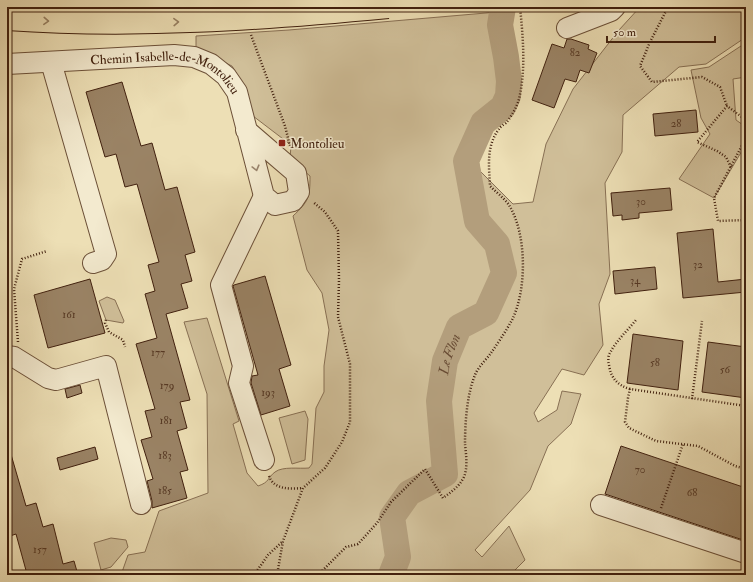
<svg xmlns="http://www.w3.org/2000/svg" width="753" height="582" font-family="'IM FELL Double Pica',serif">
  <rect width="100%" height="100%" fill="#eddfb5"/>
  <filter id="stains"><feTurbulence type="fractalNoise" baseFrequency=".005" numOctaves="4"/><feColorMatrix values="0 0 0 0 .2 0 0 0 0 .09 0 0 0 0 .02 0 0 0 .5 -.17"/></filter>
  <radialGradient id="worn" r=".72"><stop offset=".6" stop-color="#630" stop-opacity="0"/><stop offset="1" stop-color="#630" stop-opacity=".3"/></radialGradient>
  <!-- green -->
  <g fill="#d0bf99" stroke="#887054">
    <path d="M640 7H746V37L706 64 679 67 623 115 622 152 605 183 610 274 599 304 603 345 584 375 562 369 534 413 538 422 557 410 562 391 581 394 571 424 548 446 530 490 475 550 482 557 509 526 525 560 510 575H121L128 555 145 552 159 511 208 493 207 394 184 322 207 318 239 421 233 424 247 473 258 486C270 482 267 478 275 472 283 466 299 469 309 468L312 464 316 408 324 392V366L329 330 322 293 307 270 293 216C309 201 310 197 310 176L290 159 291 145 253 116 244 86 232 66 196 49V36L289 30 509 11 514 67 475 142 480 171 513 204 533 202 546 144 573 89 619 30Z"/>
    <path d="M744 44H746V77L733 79 736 120 746 127V144L714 198 679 179 710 134 701 118 691 70 709 67Z"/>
    <path d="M107 297 115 300 124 321 123 323 106 320 99 301Z"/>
    <path d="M305 411 308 419 305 460 292 464 279 418Z"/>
    <path d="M111 538 126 540 128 547 111 567 101 570 94 543Z"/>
  </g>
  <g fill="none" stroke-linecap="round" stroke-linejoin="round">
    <!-- river -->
    <path stroke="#b39e7c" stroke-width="26" id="s1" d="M391 575 398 557 392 517 409 493 445 474 439 401 445 361 459 327 486 313 504 273 497 244 477 221 466 161 483 123 503 107 508 96 509 81 506 57 500 25 503 7"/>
  </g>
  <!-- building -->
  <g fill="#9a8365" stroke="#41200e">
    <path d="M567 39H571L589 45 588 49 597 53 589 73 580 70 576 82 565 79 554 108 532 100 552 44 564 48Z"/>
    <path d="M122 82 141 146 152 143 165 190 177 187 195 252 185 255 192 281 181 284 188 308 166 314 190 400 180 402 187 428 177 431 188 470 180 472 187 498 152 508V501L147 481 153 479 141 440 152 437 145 411 155 409 136 344 157 338 145 294 155 291 148 265 159 262 137 184 125 187 116 154 105 157 86 92Z"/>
    <path d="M696 110 698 132 655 136 653 114Z"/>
    <path d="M670 188 672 210 639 213V218L622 220V215L613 216 611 193Z"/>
    <path d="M713 229 718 282 746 279V292L683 298 677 233Z"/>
    <path d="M655 267 657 289 615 294 613 271Z"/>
    <path d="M265 276 291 365 279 369 290 406 261 415 251 383 252 376 258 375 233 286 234 285Z"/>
    <path d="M90 279 105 333 48 348 34 295Z"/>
    <path d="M633 334 683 341 678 390 627 383Z"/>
    <path d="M708 342 746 347V398L702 392Z"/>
    <path d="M80 385 82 393 67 398 65 389Z"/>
    <path d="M621 446 746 488V541L605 494Z"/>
    <path d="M95 447 98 459 60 470 57 458Z"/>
    <path d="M10 451 26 506 36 503 43 527 53 524 63 564 74 561 78 575H35V572L27 574 16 534 7 537V452Z"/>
  </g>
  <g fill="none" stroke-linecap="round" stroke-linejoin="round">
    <!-- minor casing -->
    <g stroke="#6c5038" stroke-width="22">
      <g id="minor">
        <path d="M567 28 611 11 615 7"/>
        <path d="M51 62 106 254 102 260 93 263"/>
        <path id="s2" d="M7 64 174 55 194 57 211 64 226 76 237 92 264 196 275 205 293 201 299 192 296 173 246 130"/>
        <path d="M7 356 14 357 48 378 56 380 106 366 141 504"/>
        <path d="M264 460 239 383 243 366 221 285 264 196"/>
        <path d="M601 505 746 553"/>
      </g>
    </g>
    <!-- path -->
    <g stroke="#41200e" stroke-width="2.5" stroke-dasharray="1 2" stroke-linecap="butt">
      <path d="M668 7 650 42 640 66 652 82 702 77 720 87 727 106"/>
      <path d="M251 35 285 126 290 146"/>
      <path d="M746 138 714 198 718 221 746 220"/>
      <path d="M731 167 726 157 717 151 697 142 727 106 746 120"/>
      <path d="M106 320 105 323 109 332 123 340 125 347"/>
      <path d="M18 342 14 289 22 259 47 251"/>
      <path d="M630 389C617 385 611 378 609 365 608 361 608 356 610 353 616 341 627 331 636 320"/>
      <path d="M692 399 702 321"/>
      <path d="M746 406 630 389 628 398 625 422 629 428 656 441 698 446 735 466 746 469"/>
      <path d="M269 476C274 490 290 489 303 488"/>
      <path d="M661 508 683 444"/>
      <path d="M254 575 268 555 283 541"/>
      <path d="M277 575 283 541 303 488 325 468 342 442 350 422V364L338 317 339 280 338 231 325 212 313 202"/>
      <path d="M318 575 346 547 358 544 377 523 391 502 425 469 443 498C451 492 459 487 464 477 468 467 466 454 465 444 465 423 467 394 475 375 478 367 486 360 491 353 498 343 506 331 512 320 527 290 527 234 509 205 504 198 496 192 490 186 489 166 486 146 499 129 500 127 503 125 506 123 511 117 517 107 519 99 526 70 523 37 520 7"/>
    </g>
    <!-- minor -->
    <use href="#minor" stroke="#f3eacf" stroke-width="20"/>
    <!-- highway-bridge casing -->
    <g stroke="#41200e" stroke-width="24" stroke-linecap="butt">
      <path id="highway-bridge" d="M7 19C134 28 262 19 388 7"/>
    </g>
    <!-- highway-bridge -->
    <use href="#highway-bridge" stroke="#eddfb5" stroke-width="22"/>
  </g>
  <!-- one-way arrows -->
  <defs><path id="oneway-chevron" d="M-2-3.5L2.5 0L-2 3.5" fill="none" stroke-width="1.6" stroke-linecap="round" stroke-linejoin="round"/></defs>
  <g stroke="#978062">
    <use href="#oneway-chevron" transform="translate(46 21) rotate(3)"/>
    <use href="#oneway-chevron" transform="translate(176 22) rotate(-2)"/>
  </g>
  <use stroke="#9a856e" href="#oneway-chevron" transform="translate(256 168) rotate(75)"/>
  <!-- markers -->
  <rect fill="#8f2418" stroke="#f3eacf" stroke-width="1.5" x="278" y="139" width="8" height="8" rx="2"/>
  <g text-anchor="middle" stroke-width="3" stroke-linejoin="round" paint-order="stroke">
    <!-- number labels -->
    <g font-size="11" fill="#573924">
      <text x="575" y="56">82</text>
      <text x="676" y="127">28</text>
      <text x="641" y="205">30</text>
      <text x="698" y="268">32</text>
      <text x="635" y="284">34</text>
      <text x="69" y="318">161</text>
      <text x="158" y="356">177</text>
      <text x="655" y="366">58</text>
      <text x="725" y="373">56</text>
      <text x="167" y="389">179</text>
      <text x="268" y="396">193</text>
      <text x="166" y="424">181</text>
      <text x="165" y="459">183</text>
      <text x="640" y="473">70</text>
      <text x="165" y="494">185</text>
      <text x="692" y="496">68</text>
      <text x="40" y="553">157</text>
    </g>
    <!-- street labels -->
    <g font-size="13" fill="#41200e" stroke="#f3eacf">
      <text dy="5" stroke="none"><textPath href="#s2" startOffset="164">Chemin Isabelle-de-Montolieu</textPath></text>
    </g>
    <!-- poi labels -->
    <g font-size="13" fill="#41200e" stroke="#f3eacf" text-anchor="start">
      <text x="290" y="148">Montolieu</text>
    </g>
    <!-- water labels -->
    <g font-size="14" font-style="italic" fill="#694c34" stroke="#f3eacf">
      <text dy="5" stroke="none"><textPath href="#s1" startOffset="251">Le Flon</textPath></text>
    </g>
  </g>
  <!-- margin -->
  <rect width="753" height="582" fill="none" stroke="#eddfb5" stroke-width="24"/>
  <rect x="8" y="8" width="737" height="566" fill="none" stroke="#41200e" stroke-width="2"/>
  <rect x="12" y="12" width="729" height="558" fill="none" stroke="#41200e"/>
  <!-- scale -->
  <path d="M607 36v6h108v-6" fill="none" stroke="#41200e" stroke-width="2"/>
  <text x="613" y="36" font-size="12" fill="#41200e" stroke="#f3eacf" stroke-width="3" paint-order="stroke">50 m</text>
  <rect width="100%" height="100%" filter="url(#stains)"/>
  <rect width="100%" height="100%" fill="url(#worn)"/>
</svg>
